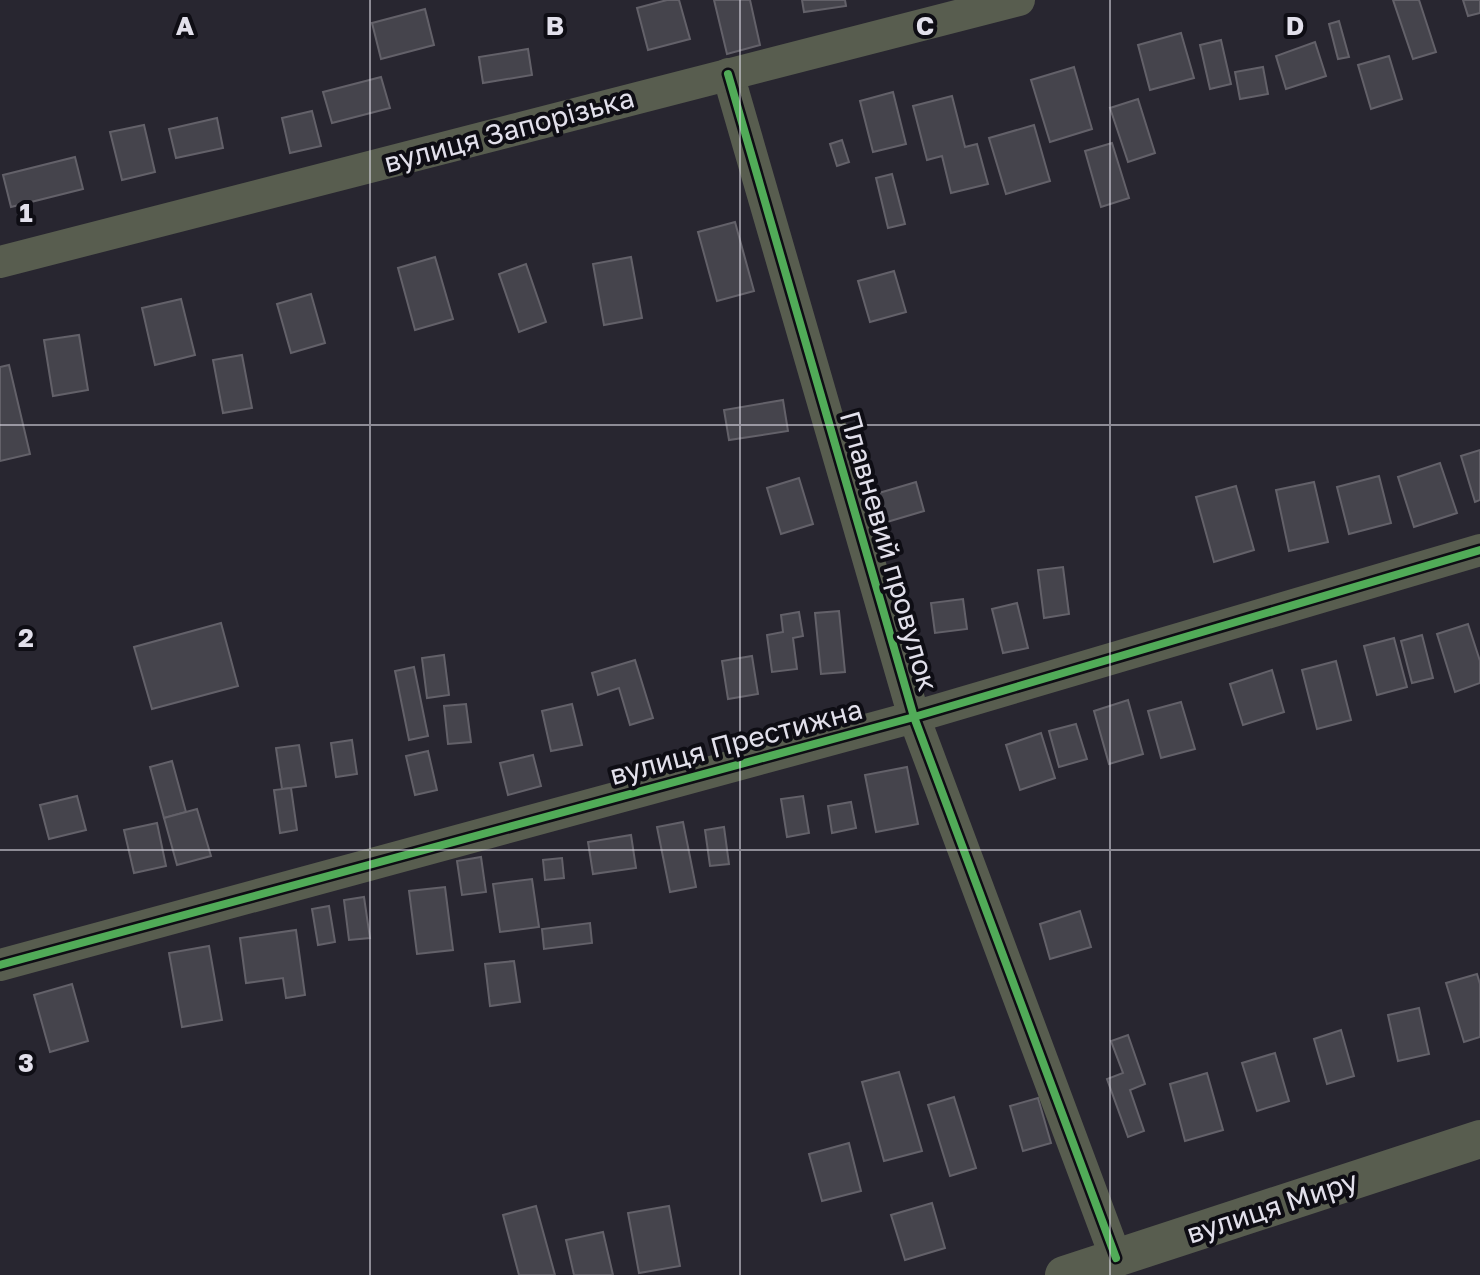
<svg xmlns="http://www.w3.org/2000/svg" width="1480" height="1275" font-family="'Golos Text',sans-serif">
  <rect width="100%" height="100%" fill="#282630"/>
  <!-- building -->
  <g fill="#45444c" stroke="#636169" stroke-width="2">
    <path d="M667 0H679L690 39 648 50 637 8Z"/>
    <path d="M714 0H750L760 45 727 54Z"/>
    <path d="M802 0H845L846 6 804 12Z"/>
    <path d="M1393 0H1419L1436 52 1413 59Z"/>
    <path d="M1463 0H1480V13L1468 16Z"/>
    <path d="M425 9 434 45 381 59 372 23Z"/>
    <path d="M1339 21 1349 57 1338 59 1329 24Z"/>
    <path d="M1181 33 1194 78 1150 90 1138 45Z"/>
    <path d="M1221 40 1231 84 1210 89 1200 45Z"/>
    <path d="M1315 42 1326 76 1286 89 1276 56Z"/>
    <path d="M528 49 532 75 483 83 479 57Z"/>
    <path d="M1389 56 1402 99 1371 109 1358 65Z"/>
    <path d="M1074 67 1092 129 1050 142 1031 80Z"/>
    <path d="M1263 67 1268 94 1240 99 1235 72Z"/>
    <path d="M381 77 390 108 332 123 323 92Z"/>
    <path d="M893 92 906 144 873 152 860 101Z"/>
    <path d="M952 96 965 147 977 144 988 184 951 193 942 156 927 160 913 106Z"/>
    <path d="M1138 99 1155 153 1128 162 1110 108Z"/>
    <path d="M312 111 321 146 290 153 282 118Z"/>
    <path d="M217 118 223 148 176 158 169 129Z"/>
    <path d="M144 125 155 172 122 180 110 132Z"/>
    <path d="M1034 125 1050 181 1006 194 989 138Z"/>
    <path d="M842 140 849 162 837 166 830 144Z"/>
    <path d="M1112 143 1129 198 1101 207 1085 151Z"/>
    <path d="M75 157 83 189 11 207 3 175Z"/>
    <path d="M892 174 905 224 888 228 876 178Z"/>
    <path d="M735 222 754 291 717 301 698 232Z"/>
    <path d="M435 257 453 319 415 330 398 268Z"/>
    <path d="M631 257 642 318 604 325 593 264Z"/>
    <path d="M526 264 546 322 519 332 499 274Z"/>
    <path d="M894 271 906 312 870 322 858 281Z"/>
    <path d="M311 294 325 343 291 353 277 304Z"/>
    <path d="M181 299 195 355 155 365 142 308Z"/>
    <path d="M79 335 88 390 53 396 44 340Z"/>
    <path d="M242 355 252 408 223 413 213 360Z"/>
    <path d="M9 365 30 454 0 461V367Z"/>
    <path d="M783 400 788 431 729 440 724 410Z"/>
    <path d="M1480 450V500L1475 502 1461 456Z"/>
    <path d="M1440 463 1457 513 1414 527 1398 477Z"/>
    <path d="M1379 476 1391 523 1349 534 1337 487Z"/>
    <path d="M799 478 813 524 781 534 767 488Z"/>
    <path d="M916 482 924 511 887 522 879 493Z"/>
    <path d="M1314 482 1328 542 1289 551 1276 490Z"/>
    <path d="M1236 486 1254 550 1214 562 1196 497Z"/>
    <path d="M1063 567 1069 614 1044 618 1038 570Z"/>
    <path d="M963 599 967 629 935 633 931 603Z"/>
    <path d="M1017 603 1028 648 1003 653 992 609Z"/>
    <path d="M839 611 845 672 821 674 815 613Z"/>
    <path d="M799 612 803 636 793 638 797 669 772 672 767 635 783 632 781 615Z"/>
    <path d="M221 623 238 686 152 709 134 647Z"/>
    <path d="M1468 624 1480 661V683L1455 692 1437 634Z"/>
    <path d="M1422 635 1433 678 1412 683 1401 641Z"/>
    <path d="M1394 638 1407 687 1377 695 1364 646Z"/>
    <path d="M444 655 449 695 427 698 422 658Z"/>
    <path d="M752 656 758 694 728 699 722 661Z"/>
    <path d="M635 660 653 718 630 725 619 688 598 695 592 673Z"/>
    <path d="M1336 661 1351 720 1317 729 1302 670Z"/>
    <path d="M414 667 428 736 409 740 395 671Z"/>
    <path d="M1272 670 1284 712 1243 725 1230 684Z"/>
    <path d="M1128 700 1143 754 1109 764 1094 711Z"/>
    <path d="M1181 702 1195 749 1161 758 1148 711Z"/>
    <path d="M466 704 471 742 448 744 444 706Z"/>
    <path d="M572 704 582 745 551 751 542 711Z"/>
    <path d="M1076 724 1087 759 1059 767 1049 731Z"/>
    <path d="M1041 733 1055 778 1020 790 1006 745Z"/>
    <path d="M352 740 357 774 336 777 331 743Z"/>
    <path d="M299 745 306 786 282 789 276 748Z"/>
    <path d="M428 751 437 790 415 795 406 756Z"/>
    <path d="M533 755 541 786 508 795 500 763Z"/>
    <path d="M172 761 186 812 164 818 150 767Z"/>
    <path d="M907 767 918 824 876 832 865 775Z"/>
    <path d="M291 788 297 830 280 833 274 790Z"/>
    <path d="M77 796 86 830 49 839 40 805Z"/>
    <path d="M803 796 809 833 787 837 781 799Z"/>
    <path d="M851 802 856 828 832 833 828 806Z"/>
    <path d="M197 809 211 856 177 865 164 818Z"/>
    <path d="M683 822 696 887 670 892 657 827Z"/>
    <path d="M157 823 166 866 134 873 124 830Z"/>
    <path d="M724 827 729 864 710 866 705 830Z"/>
    <path d="M631 835 636 868 593 874 588 842Z"/>
    <path d="M481 857 486 892 462 895 457 861Z"/>
    <path d="M562 858 564 878 545 880 543 860Z"/>
    <path d="M532 879 539 927 500 932 493 884Z"/>
    <path d="M445 887 453 950 417 954 409 891Z"/>
    <path d="M364 897 370 938 349 940 344 900Z"/>
    <path d="M329 906 335 942 318 945 312 909Z"/>
    <path d="M1080 911 1091 947 1050 959 1040 924Z"/>
    <path d="M590 923 592 943 544 949 542 929Z"/>
    <path d="M296 930 305 995 286 998 283 978 246 983 240 938Z"/>
    <path d="M209 946 222 1020 182 1027 169 953Z"/>
    <path d="M514 961 520 1002 490 1006 485 964Z"/>
    <path d="M1477 974 1480 984V1037L1464 1042 1446 983Z"/>
    <path d="M72 984 88 1041 50 1052 34 995Z"/>
    <path d="M1419 1008 1429 1054 1398 1061 1388 1015Z"/>
    <path d="M1341 1030 1354 1076 1327 1084 1314 1039Z"/>
    <path d="M1128 1035 1145 1084 1130 1090 1144 1131 1128 1137 1107 1079 1123 1073 1111 1041Z"/>
    <path d="M1275 1053 1289 1101 1257 1111 1242 1063Z"/>
    <path d="M899 1072 922 1151 884 1161 862 1082Z"/>
    <path d="M1207 1073 1223 1130 1185 1141 1170 1084Z"/>
    <path d="M954 1097 976 1168 950 1176 928 1105Z"/>
    <path d="M1038 1098 1051 1143 1023 1151 1010 1106Z"/>
    <path d="M849 1143 861 1191 822 1201 809 1154Z"/>
    <path d="M932 1203 945 1248 905 1260 891 1215Z"/>
    <path d="M536 1206 555 1275H519L503 1215Z"/>
    <path d="M669 1206 680 1266 639 1273 628 1213Z"/>
    <path d="M603 1232 613 1275H574L566 1240Z"/>
  </g>
  <g fill="none" stroke-linecap="round" stroke-linejoin="round">
    <!-- minor -->
    <g stroke="#585d4f" stroke-width="32">
      <path d="M728 74 914 717 1116 1258"/>
      <path d="M0 262 1019 0"/>
      <path d="M0 965 914 717 1480 550"/>
    </g>
    <!-- tertiary -->
    <path stroke="#585d4f" stroke-width="38" d="M1064 1275 1480 1139"/>
    <!-- cycleway casing -->
    <g stroke="#0e0d14" stroke-width="13">
      <g id="cycleway">
        <path d="M728 74 914 717 1116 1258"/>
        <path d="M0 965 914 717 1480 550"/>
      </g>
    </g>
    <!-- cycleway -->
    <use href="#cycleway" stroke="#51ab58" stroke-width="8"/>
  </g>
  <!-- grid -->
  <path fill="none" stroke="#e2e0eb" stroke-width="2" stroke-opacity="0.55" d="M370 0V1275M740 0V1275M1110 0V1275M0 425H1480M0 850H1480"/>
  <g text-anchor="middle" stroke-width="8" stroke-linejoin="round" paint-order="stroke">
    <!-- street labels -->
    <g font-size="28" fill="#e2e0eb" stroke="#0e0d14">
      <text transform="translate(509 130) rotate(-15)" y="10">вулиця Запорізька</text>
      <text transform="translate(889 551) rotate(74)" y="10">Плавневий провулок</text>
      <text transform="translate(736 742) rotate(-15)" y="10">вулиця Престижна</text>
      <text transform="translate(1272 1207) rotate(-18)" y="10">вулиця Миру</text>
    </g>
  </g>
  <g font-size="26" text-anchor="middle" font-weight="bold" fill="#e2e0eb" stroke="#0e0d14" stroke-width="8" stroke-linejoin="round" paint-order="stroke">
    <text x="185" y="35">A</text>
    <text x="555" y="35">B</text>
    <text x="925" y="35">C</text>
    <text x="1295" y="35">D</text>
    <text x="26" y="222">1</text>
    <text x="26" y="647">2</text>
    <text x="26" y="1072">3</text>
  </g>
</svg>
